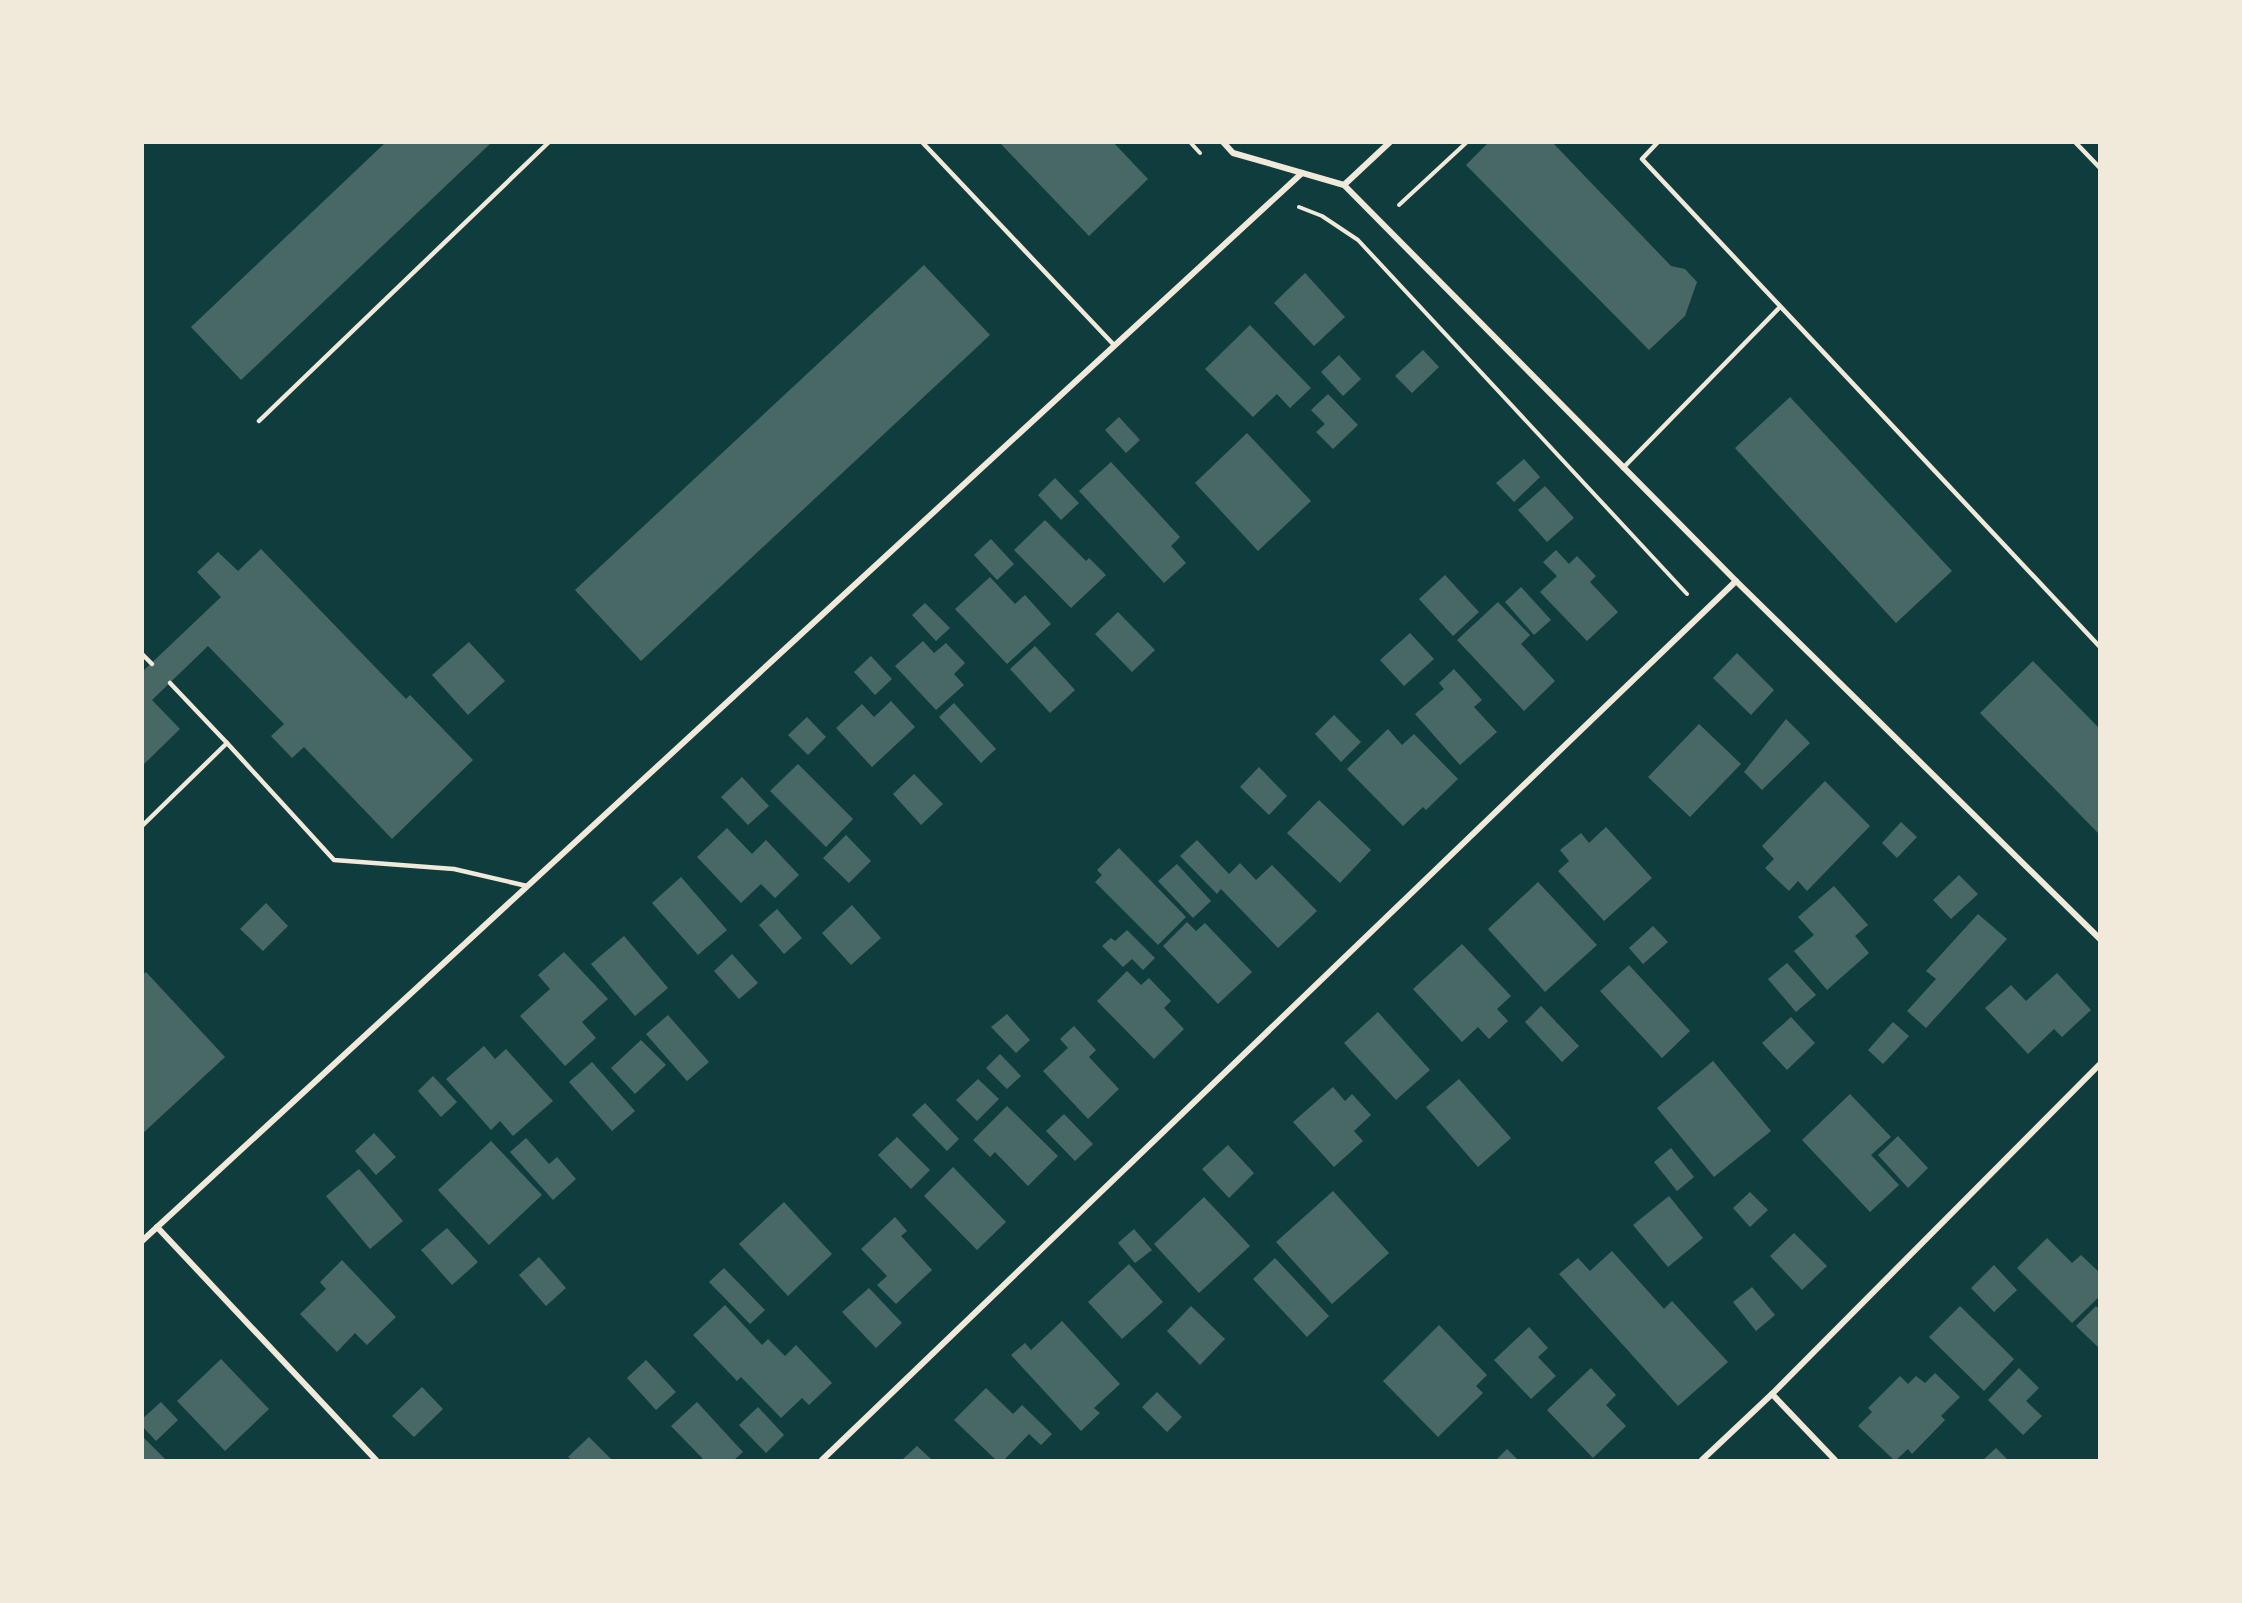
<svg xmlns="http://www.w3.org/2000/svg" width="2242" height="1603" font-family="'Sofia Sans Condensed',sans-serif">
  <rect width="100%" height="100%" fill="#0f3d3e"/>
  <!-- building -->
  <g fill="#486865">
    <path d="M386 142H492L241 380 191 327Z"/>
    <path d="M999 142H1113L1148 179 1089 236Z"/>
    <path d="M1489 142H1552L1671 266 1685 269 1697 282 1685 316 1649 350 1466 165Z"/>
    <path d="M924 265 990 335 641 661 575 590Z"/>
    <path d="M1305 273 1345 317 1314 346 1274 303Z"/>
    <path d="M1250 325 1311 388 1290 408 1277 394 1253 417 1205 369Z"/>
    <path d="M1423 350 1439 367 1412 393 1395 376Z"/>
    <path d="M1339 355 1361 379 1343 396 1321 372Z"/>
    <path d="M1328 394 1358 425 1333 449 1316 432 1325 424 1311 410Z"/>
    <path d="M1790 397 1952 571 1896 623 1735 448Z"/>
    <path d="M1119 417 1140 440 1126 453 1105 430Z"/>
    <path d="M1247 433 1311 501 1258 551 1195 483Z"/>
    <path d="M1524 459 1540 477 1514 502 1496 483Z"/>
    <path d="M1111 462 1180 537 1171 546 1186 563 1164 583 1079 491Z"/>
    <path d="M1055 478 1079 503 1061 520 1038 495Z"/>
    <path d="M1545 486 1574 518 1547 542 1518 510Z"/>
    <path d="M1045 520 1086 561 1089 558 1106 575 1071 608 1014 550Z"/>
    <path d="M991 539 1014 564 997 580 974 555Z"/>
    <path d="M261 549 406 699 410 695 473 760 392 839 304 747 292 758 271 736 284 724 208 646 152 700 180 729 142 766V672L221 597 197 572 218 552 238 571Z"/>
    <path d="M1556 550 1569 564 1577 556 1596 576 1590 582 1618 612 1587 641 1540 592 1557 576 1543 562Z"/>
    <path d="M1445 575 1479 612 1453 636 1419 599Z"/>
    <path d="M990 577 1015 604 1025 595 1051 624 1007 664 955 609Z"/>
    <path d="M1521 587 1551 620 1534 635 1505 602Z"/>
    <path d="M1498 602 1530 635 1521 644 1555 681 1524 711 1457 640Z"/>
    <path d="M925 603 950 628 936 641 912 615Z"/>
    <path d="M1118 612 1155 650 1132 672 1095 634Z"/>
    <path d="M1410 633 1434 659 1404 686 1380 660Z"/>
    <path d="M923 641 934 653 946 643 965 663 954 674 964 685 936 710 895 666Z"/>
    <path d="M469 642 505 681 468 715 432 675Z"/>
    <path d="M1035 646 1075 690 1050 713 1010 669Z"/>
    <path d="M1737 653 1774 690 1751 715 1713 678Z"/>
    <path d="M871 656 892 679 875 695 854 672Z"/>
    <path d="M2033 661 2100 729V835L1980 713Z"/>
    <path d="M1454 669 1482 700 1474 707 1497 732 1460 765 1415 714 1444 689 1439 683Z"/>
    <path d="M891 701 915 727 872 767 836 728 862 704 874 717Z"/>
    <path d="M954 703 996 749 981 763 939 717Z"/>
    <path d="M1334 715 1361 742 1341 762 1315 734Z"/>
    <path d="M807 717 826 737 808 755 788 735Z"/>
    <path d="M1786 719 1810 743 1762 790 1744 772Z"/>
    <path d="M1699 724 1741 764 1690 817 1648 777Z"/>
    <path d="M1388 729 1402 745 1414 734 1458 779 1426 810 1423 807 1403 826 1347 769Z"/>
    <path d="M798 764 853 819 826 847 770 791Z"/>
    <path d="M1259 767 1287 796 1269 815 1240 787Z"/>
    <path d="M914 774 943 804 921 825 893 794Z"/>
    <path d="M742 777 769 806 748 825 721 797Z"/>
    <path d="M1825 781 1870 826 1807 891 1798 881 1789 891 1765 868 1774 859 1762 846Z"/>
    <path d="M1319 800 1371 850 1340 883 1287 833Z"/>
    <path d="M1901 822 1917 837 1897 858 1882 843Z"/>
    <path d="M1606 827 1652 878 1604 921 1558 871 1569 861 1560 850 1581 833 1589 843Z"/>
    <path d="M727 828 752 854 766 840 799 875 775 898 761 884 741 903 697 857Z"/>
    <path d="M846 835 871 861 849 883 823 858Z"/>
    <path d="M1197 840 1229 874 1240 863 1256 880 1272 865 1317 911 1278 948 1221 889 1217 894 1180 856Z"/>
    <path d="M1119 848 1186 917 1158 945 1095 882 1102 875 1097 870Z"/>
    <path d="M1177 864 1211 901 1193 918 1158 881Z"/>
    <path d="M1959 875 1978 894 1951 919 1933 900Z"/>
    <path d="M681 877 727 930 698 955 652 903Z"/>
    <path d="M1538 882 1597 945 1545 992 1488 929Z"/>
    <path d="M1834 886 1868 925 1855 936 1869 953 1827 990 1794 951 1814 935 1798 917Z"/>
    <path d="M266 903 288 926 263 951 240 929Z"/>
    <path d="M852 905 881 938 851 965 822 933Z"/>
    <path d="M777 909 802 938 784 954 759 925Z"/>
    <path d="M1978 914 2007 939 1926 1028 1907 1011 1936 979 1926 971Z"/>
    <path d="M1187 922 1196 931 1205 923 1252 972 1218 1004 1163 946Z"/>
    <path d="M1653 926 1668 942 1643 964 1629 948Z"/>
    <path d="M1127 930 1155 958 1143 970 1132 959 1123 967 1102 946 1111 938 1115 941Z"/>
    <path d="M624 936 668 988 635 1016 591 964Z"/>
    <path d="M1462 944 1511 996 1497 1009 1508 1021 1489 1039 1478 1027 1462 1042 1413 989Z"/>
    <path d="M564 952 608 999 582 1022 596 1038 565 1066 520 1016 550 989 538 975Z"/>
    <path d="M732 954 758 983 739 999 714 971Z"/>
    <path d="M1787 963 1816 995 1796 1012 1768 979Z"/>
    <path d="M1629 965 1690 1031 1662 1058 1600 991Z"/>
    <path d="M1127 971 1141 985 1149 978 1171 1001 1164 1008 1184 1029 1154 1059 1097 1001Z"/>
    <path d="M146 972 225 1057 142 1134V975Z"/>
    <path d="M2057 973 2091 1010 2062 1037 2054 1029 2028 1054 1985 1008 2011 985 2026 1001Z"/>
    <path d="M1541 1006 1579 1046 1562 1062 1525 1022Z"/>
    <path d="M1378 1012 1430 1070 1396 1100 1344 1043Z"/>
    <path d="M1007 1014 1030 1040 1016 1053 991 1027Z"/>
    <path d="M668 1015 709 1062 687 1081 646 1034Z"/>
    <path d="M1791 1017 1815 1043 1787 1070 1762 1043Z"/>
    <path d="M1893 1022 1909 1036 1883 1064 1868 1050Z"/>
    <path d="M1074 1026 1096 1050 1089 1057 1119 1089 1088 1119 1043 1071 1068 1048 1060 1039Z"/>
    <path d="M641 1040 666 1065 635 1094 611 1068Z"/>
    <path d="M484 1046 495 1059 506 1049 553 1101 513 1136 500 1121 491 1130 446 1079Z"/>
    <path d="M1000 1054 1021 1076 1007 1089 986 1068Z"/>
    <path d="M1713 1061 1771 1131 1714 1177 1657 1108Z"/>
    <path d="M592 1062 635 1111 612 1131 569 1082Z"/>
    <path d="M433 1076 457 1102 441 1117 418 1091Z"/>
    <path d="M978 1079 999 1099 977 1121 956 1100Z"/>
    <path d="M1459 1079 1511 1138 1478 1167 1426 1107Z"/>
    <path d="M1333 1087 1345 1101 1352 1094 1371 1115 1354 1131 1363 1141 1334 1167 1293 1122Z"/>
    <path d="M1850 1094 1891 1137 1871 1155 1899 1185 1870 1212 1802 1140Z"/>
    <path d="M925 1103 959 1139 947 1151 912 1115Z"/>
    <path d="M1007 1106 1058 1156 1028 1186 995 1152 990 1157 973 1140Z"/>
    <path d="M1064 1114 1093 1144 1075 1161 1046 1131Z"/>
    <path d="M374 1133 396 1157 376 1175 355 1151Z"/>
    <path d="M1898 1136 1928 1168 1908 1188 1878 1155Z"/>
    <path d="M897 1137 930 1170 911 1189 878 1155Z"/>
    <path d="M526 1138 549 1164 557 1157 576 1179 553 1200 510 1152Z"/>
    <path d="M491 1141 542 1195 489 1245 438 1190Z"/>
    <path d="M1228 1145 1254 1173 1229 1198 1202 1169Z"/>
    <path d="M1671 1148 1694 1177 1677 1191 1654 1162Z"/>
    <path d="M953 1167 1006 1222 977 1250 924 1196Z"/>
    <path d="M359 1169 403 1221 370 1249 326 1196Z"/>
    <path d="M1333 1191 1389 1253 1332 1304 1276 1242Z"/>
    <path d="M1750 1192 1768 1210 1750 1227 1733 1208Z"/>
    <path d="M1669 1196 1703 1238 1668 1267 1633 1225Z"/>
    <path d="M1204 1197 1250 1246 1199 1293 1154 1244Z"/>
    <path d="M784 1202 832 1254 788 1296 739 1244Z"/>
    <path d="M895 1217 907 1231 901 1236 932 1270 896 1304 877 1285 887 1276 861 1249Z"/>
    <path d="M447 1228 478 1262 452 1285 421 1250Z"/>
    <path d="M1134 1229 1152 1250 1135 1263 1118 1243Z"/>
    <path d="M1794 1233 1827 1266 1802 1290 1770 1256Z"/>
    <path d="M2047 1238 2072 1263 2081 1255 2100 1273V1296L2072 1323 2017 1268Z"/>
    <path d="M1612 1251 1664 1309 1672 1301 1728 1362 1678 1406 1559 1274 1578 1258 1590 1271Z"/>
    <path d="M539 1257 566 1288 546 1306 519 1275Z"/>
    <path d="M1275 1258 1329 1316 1307 1337 1253 1279Z"/>
    <path d="M342 1260 396 1317 367 1345 355 1333 337 1352 300 1314 326 1289 320 1282Z"/>
    <path d="M1129 1264 1163 1302 1122 1339 1088 1302Z"/>
    <path d="M1994 1265 2017 1290 1994 1312 1971 1288Z"/>
    <path d="M724 1268 765 1310 750 1324 709 1282Z"/>
    <path d="M1752 1287 1775 1315 1756 1331 1733 1302Z"/>
    <path d="M869 1288 902 1323 876 1348 842 1312Z"/>
    <path d="M725 1305 762 1345 768 1339 785 1356 796 1345 832 1383 809 1405 802 1398 781 1418 741 1377 737 1381 693 1335Z"/>
    <path d="M1191 1306 1225 1339 1200 1365 1167 1331Z"/>
    <path d="M1960 1306 2014 1359 1984 1391 1929 1337Z"/>
    <path d="M2096 1306 2100 1310V1349L2076 1326Z"/>
    <path d="M1062 1321 1120 1384 1094 1408 1100 1413 1081 1431 1011 1355 1025 1343 1031 1350Z"/>
    <path d="M1439 1325 1487 1375 1476 1386 1483 1393 1438 1437 1383 1381Z"/>
    <path d="M1529 1327 1548 1348 1538 1357 1556 1376 1531 1399 1494 1360Z"/>
    <path d="M221 1359 269 1409 225 1451 177 1401Z"/>
    <path d="M646 1360 676 1392 656 1410 627 1378Z"/>
    <path d="M1591 1368 1616 1395 1606 1405 1626 1426 1593 1458 1547 1410Z"/>
    <path d="M2019 1368 2039 1388 2026 1401 2042 1416 2023 1435 1988 1400Z"/>
    <path d="M1935 1373 1960 1397 1941 1416 1945 1420 1912 1454 1908 1449 1896 1460H1894L1858 1426 1872 1412 1868 1408 1900 1376 1908 1384 1916 1376 1925 1383Z"/>
    <path d="M422 1387 443 1409 414 1437 392 1416Z"/>
    <path d="M986 1388 1013 1414 1022 1405 1052 1434 1041 1445 1029 1434 1004 1460H996L954 1420Z"/>
    <path d="M1157 1392 1182 1417 1167 1432 1142 1407Z"/>
    <path d="M161 1402 178 1420 156 1441 142 1426V1419Z"/>
    <path d="M697 1402 743 1452 734 1460H704L671 1426Z"/>
    <path d="M758 1407 784 1435 766 1453 739 1425Z"/>
    <path d="M142 1436 166 1460H142Z"/>
    <path d="M589 1437 612 1460H572L568 1457Z"/>
    <path d="M917 1446 932 1460H902Z"/>
    <path d="M1996 1448 2008 1460H1983Z"/>
    <path d="M1507 1449 1518 1460H1496Z"/>
  </g>
  <g fill="none" stroke-linecap="round" stroke-linejoin="round">
    <!-- path -->
    <g stroke="#f1e9da" stroke-width="4">
      <path d="M1190 142 1200 153"/>
      <path d="M1399 205 1467 142"/>
      <path d="M1299 207 1322 216 1358 240 1687 594"/>
    </g>
    <!-- service -->
    <g stroke="#f1e9da" stroke-width="4.5">
      <path d="M922 142 1114 345"/>
      <path d="M1658 142 1642 159 2100 647"/>
      <path d="M2075 142 2100 168"/>
      <path d="M259 421 549 142"/>
      <path d="M1623 468 1780 307"/>
      <path d="M142 654 152 664"/>
      <path d="M170 683 227 743"/>
      <path d="M142 826 227 743 334 860 454 869 527 886"/>
    </g>
    <!-- minor -->
    <g stroke="#f1e9da" stroke-width="6">
      <path d="M1223 142 1233 153 1344 185 1736 581 2100 939"/>
      <path d="M1344 185 1390 142"/>
      <path d="M157 1227 376 1460"/>
      <path d="M142 1241 1302 173"/>
      <path d="M1772 1394 1835 1460"/>
      <path d="M822 1460 1736 581"/>
      <path d="M1702 1460 1772 1394 2100 1064"/>
    </g>
  </g>
  <!-- border -->
  <rect width="2242" height="1603" fill="none" stroke="#f1e9da" stroke-width="288"/>
</svg>
